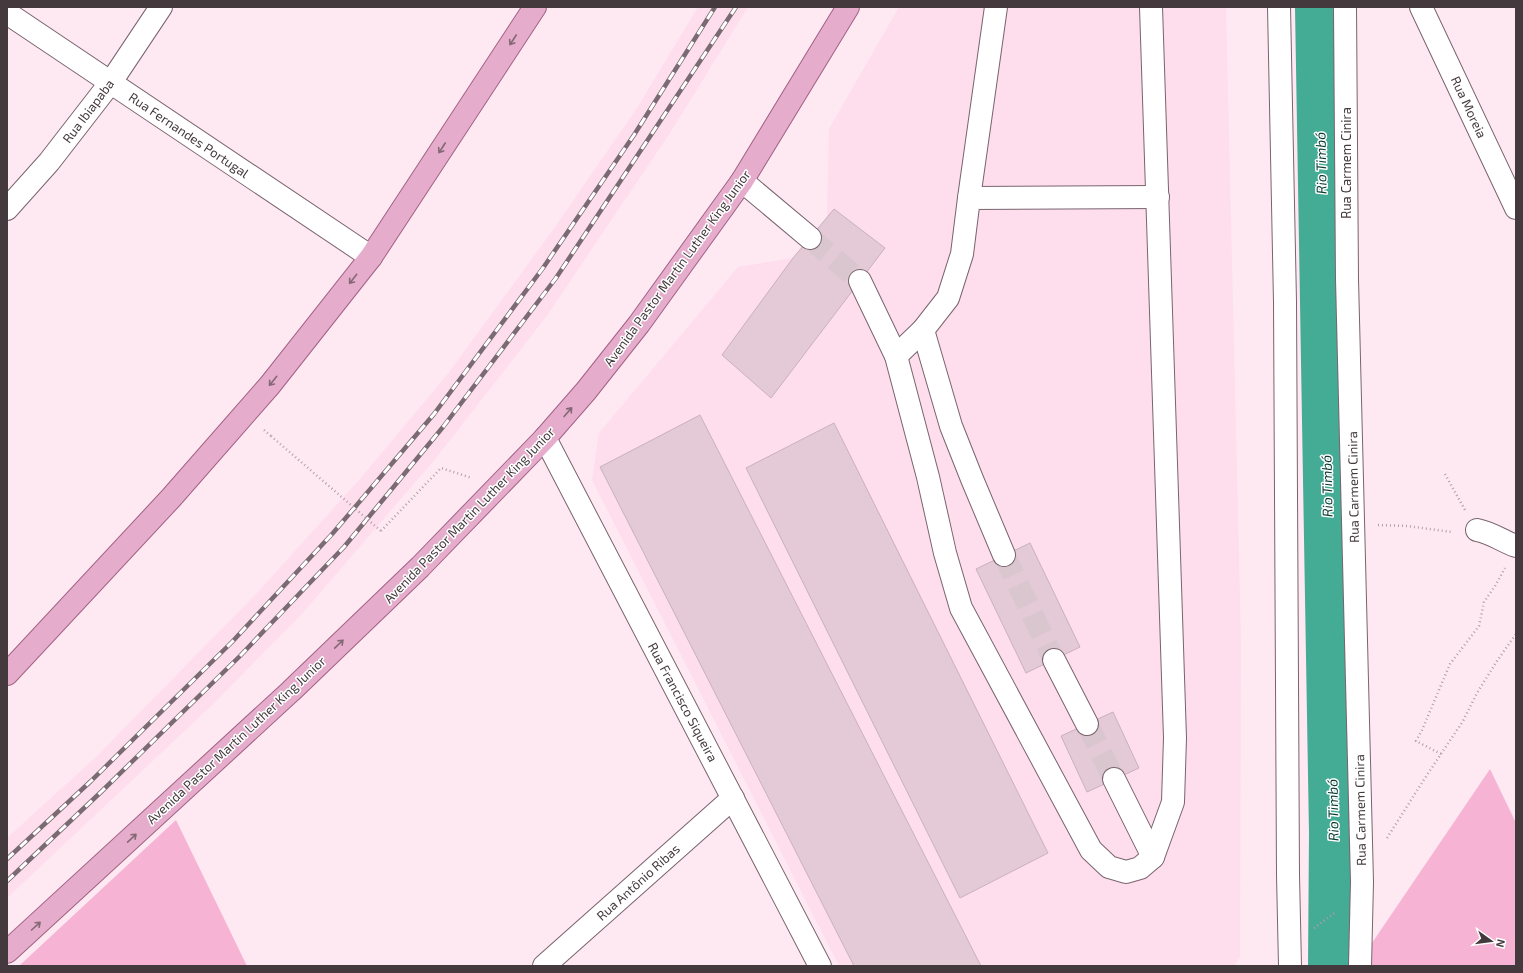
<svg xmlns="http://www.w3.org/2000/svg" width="1523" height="973" font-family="'Exo 2',sans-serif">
  <rect width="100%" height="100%" fill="#fee9f3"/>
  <!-- built -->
  <g fill="#fedded">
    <path d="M698 7H748L670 133 546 317 436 458 301 615 211 706 7 898V838L95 758 257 593 359 480 447 375 555 227 637 108Z"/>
    <path d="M899 7H1226L1241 644 1240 957 1234 966H839L592 480 599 433 738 267 793 258 827 218 829 129Z"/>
  </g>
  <!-- green -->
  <g fill="#f6b3d4">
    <path d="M1490 769 1516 823V966H1372V943Z"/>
    <path d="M176 820 247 966H19Z"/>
  </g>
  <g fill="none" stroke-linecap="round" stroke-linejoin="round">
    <!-- river -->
    <path stroke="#44ab95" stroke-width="48" d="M1319 7 1333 833 1332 966"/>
  </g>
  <!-- building -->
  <g fill="#e3cad6" stroke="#c9b1bc">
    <path d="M834 209 885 248 771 398 722 355 793 258Z"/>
    <path d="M700 415 981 966H854L600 467Z"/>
    <path d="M834 423 1048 853 960 898 746 468Z"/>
    <path d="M1030 543 1080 647 1026 673 976 569Z"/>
    <path d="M1113 712 1139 768 1087 792 1061 736Z"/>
  </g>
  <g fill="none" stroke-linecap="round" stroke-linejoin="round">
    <!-- minor-tunnel -->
    <g stroke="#d9c6cf" stroke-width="22" stroke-dasharray="22 11" stroke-linecap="butt">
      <path d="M810 238 860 281"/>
      <path d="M1004 555 1054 660"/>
      <path d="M1087 724 1114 779"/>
    </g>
    <!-- minor casing -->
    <g stroke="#79646e" stroke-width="24">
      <g id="minor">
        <path d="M1279 7 1285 302 1288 875 1290 966"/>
        <path d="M1345 7 1347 279 1362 882 1360 966"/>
        <path d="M1421 7 1516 208"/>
        <path d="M7 13 371 257"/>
        <path d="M742 181 810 238"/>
        <path d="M969 198 996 7"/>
        <path d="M7 209 49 162 111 82 161 7"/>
        <path d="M860 281 896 356 928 477 945 553 961 608 1091 850 1109 867 1126 872 1140 868 1153 857 1173 802 1175 738 1151 7"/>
        <path d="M923 330 951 426 972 479 1004 555"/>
        <path d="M896 356 923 330 948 298 962 254 969 198 1158 197"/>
        <path d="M545 438 820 966"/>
        <path d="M1477 530C1492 533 1502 541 1516 546"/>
        <path d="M1054 660 1087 724"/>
        <path d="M1114 779 1153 857"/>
        <path d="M544 966 733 798"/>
      </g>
    </g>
    <!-- major casing -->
    <g stroke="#a26183" stroke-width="24">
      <g id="major">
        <path d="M7 674 171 498 270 385 371 257 535 7"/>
        <path d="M7 952 291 691 420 567 545 438 586 391 639 324 742 181 848 7"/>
      </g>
    </g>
    <!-- path -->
    <g stroke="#b0a0a7" stroke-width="2.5" stroke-dasharray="1 3" stroke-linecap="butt">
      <path d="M264 430 271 436"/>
      <path d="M1445 474 1465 510"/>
      <path d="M1378 525 1407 526 1452 532"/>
      <path d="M381 531 441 468 472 478"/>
      <path d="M1441 754 1416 741 1422 730 1450 664 1479 626 1484 602 1495 586 1505 568"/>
      <path d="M1387 838 1425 778 1463 721 1477 693 1497 661 1516 634"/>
      <path d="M1314 928 1336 912"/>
    </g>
    <!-- minor -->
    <use href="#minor" stroke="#fff" stroke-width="22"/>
    <!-- major -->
    <use href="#major" stroke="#e5adcb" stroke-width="22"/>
    <!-- rail casing -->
    <g stroke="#796b71" stroke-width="4.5">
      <g id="rail">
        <path d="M7 859 91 781 232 642 333 533 434 414 543 268 634 135 715 7"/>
        <path d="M7 881 101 792 240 656 344 547 443 427 556 278 736 7"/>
      </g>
    </g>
    <!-- rail -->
    <use href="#rail" stroke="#fff" stroke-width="3" stroke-dasharray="9" stroke-linecap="butt"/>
    <!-- path-bridge -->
    <path stroke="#b0a0a7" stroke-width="2.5" stroke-dasharray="1 3" stroke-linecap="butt" d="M271 436 381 531"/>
  </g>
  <!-- one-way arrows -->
  <defs><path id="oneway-shaft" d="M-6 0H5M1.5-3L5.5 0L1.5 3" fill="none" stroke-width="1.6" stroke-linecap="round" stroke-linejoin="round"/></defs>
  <g stroke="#846876">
    <use href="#oneway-shaft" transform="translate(513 40) rotate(123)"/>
    <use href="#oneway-shaft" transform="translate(442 148) rotate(123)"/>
    <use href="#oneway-shaft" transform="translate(353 279) rotate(128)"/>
    <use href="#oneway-shaft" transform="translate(273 381) rotate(129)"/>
    <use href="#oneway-shaft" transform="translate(568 412) rotate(-49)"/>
    <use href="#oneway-shaft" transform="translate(339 644) rotate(-44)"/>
    <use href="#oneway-shaft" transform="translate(132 838) rotate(-43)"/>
    <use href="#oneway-shaft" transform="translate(36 926) rotate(-42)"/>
  </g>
  <g text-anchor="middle" stroke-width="3" stroke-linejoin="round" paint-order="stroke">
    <!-- street labels -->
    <g font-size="13" fill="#443a3e" stroke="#fff">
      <text transform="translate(1469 107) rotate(65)" y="5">Rua Moreia</text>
      <text transform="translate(88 111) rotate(-53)" y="5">Rua Ibiapaba</text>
      <text transform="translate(189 135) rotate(34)" y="5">Rua Fernandes Portugal</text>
      <text transform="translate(1346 163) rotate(-90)" y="5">Rua Carmem Cinira</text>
      <text transform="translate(677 268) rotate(-54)" y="5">Avenida Pastor Martin Luther King Junior</text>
      <text transform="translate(1353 487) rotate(-91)" y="5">Rua Carmem Cinira</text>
      <text transform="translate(469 515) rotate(-46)" y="5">Avenida Pastor Martin Luther King Junior</text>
      <text transform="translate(683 702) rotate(62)" y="5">Rua Francisco Siqueira</text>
      <text transform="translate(236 740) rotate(-43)" y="5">Avenida Pastor Martin Luther King Junior</text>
      <text transform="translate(1360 810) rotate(-91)" y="5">Rua Carmem Cinira</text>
      <text transform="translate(638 882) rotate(-42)" y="5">Rua Antônio Ribas</text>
    </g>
    <!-- water labels -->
    <g font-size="14" font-style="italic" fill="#0b3b31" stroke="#fff">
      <text transform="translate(1321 163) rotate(-91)" y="5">Rio Timbó</text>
      <text transform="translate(1327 486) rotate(-91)" y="5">Rio Timbó</text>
      <text transform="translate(1333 810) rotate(-91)" y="5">Rio Timbó</text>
    </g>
  </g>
  <!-- border -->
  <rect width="1523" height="973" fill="none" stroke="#443a3e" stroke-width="16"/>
  <!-- north arrow -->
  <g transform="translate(1491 941) rotate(104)" stroke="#ffffff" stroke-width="3" paint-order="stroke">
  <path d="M0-3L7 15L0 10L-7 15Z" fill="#443a3e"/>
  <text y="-6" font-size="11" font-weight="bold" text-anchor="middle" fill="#443a3e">N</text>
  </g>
</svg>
